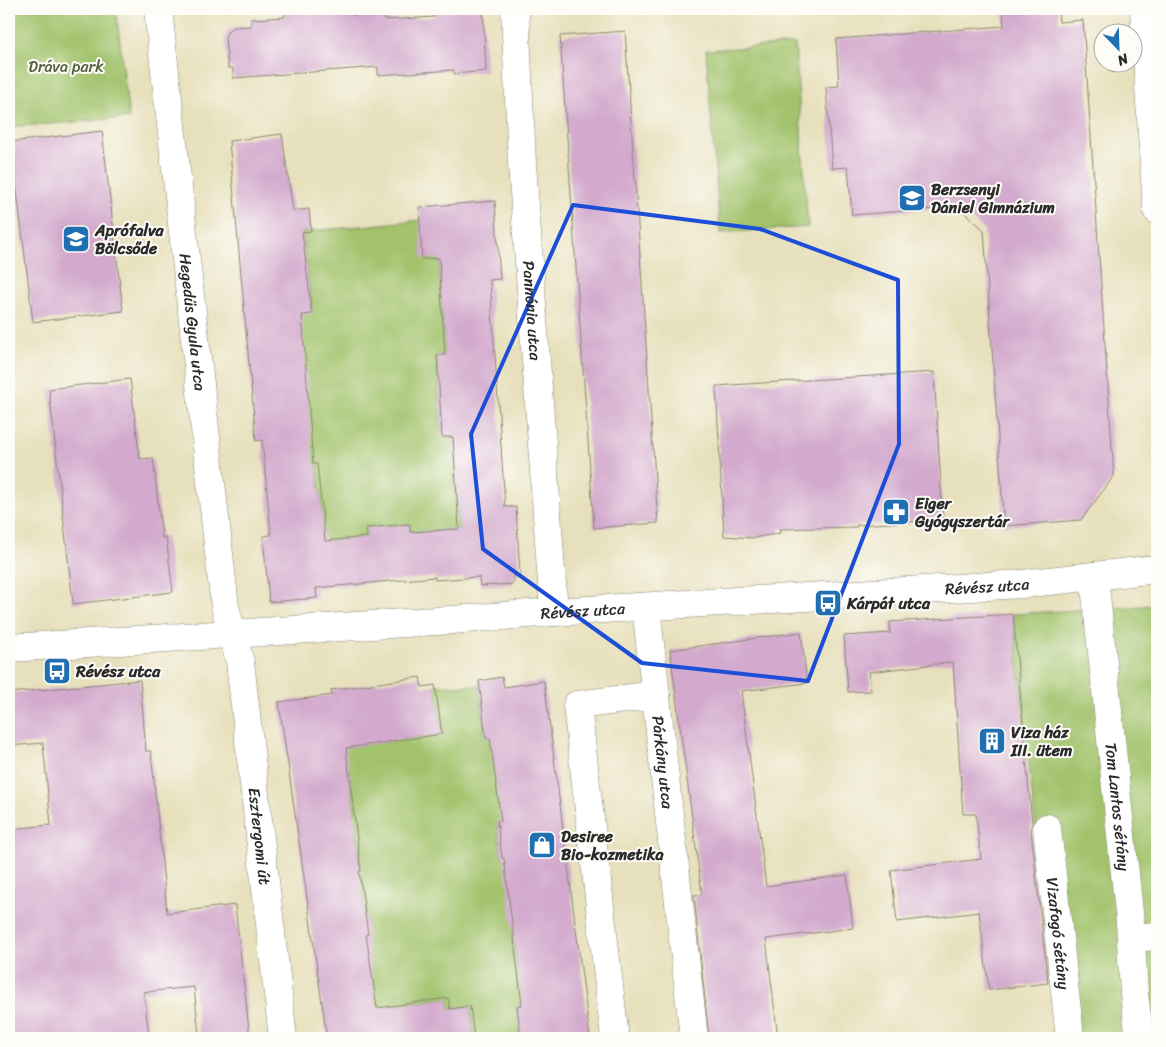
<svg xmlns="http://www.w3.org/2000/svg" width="1166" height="1047" font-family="Sriracha,sans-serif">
  <rect width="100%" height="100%" fill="#fdfcf7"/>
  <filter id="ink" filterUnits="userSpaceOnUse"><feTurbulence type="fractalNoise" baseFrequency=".02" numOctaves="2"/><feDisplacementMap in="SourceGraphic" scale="10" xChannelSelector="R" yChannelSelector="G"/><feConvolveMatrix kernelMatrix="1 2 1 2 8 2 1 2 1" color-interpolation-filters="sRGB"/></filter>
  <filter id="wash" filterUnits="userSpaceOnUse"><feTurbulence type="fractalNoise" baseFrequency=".0096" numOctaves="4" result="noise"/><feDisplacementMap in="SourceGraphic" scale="20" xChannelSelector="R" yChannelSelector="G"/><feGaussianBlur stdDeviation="1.12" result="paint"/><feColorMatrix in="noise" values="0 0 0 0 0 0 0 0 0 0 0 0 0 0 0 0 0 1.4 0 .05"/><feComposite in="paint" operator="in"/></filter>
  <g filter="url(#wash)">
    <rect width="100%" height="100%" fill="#e7e0bc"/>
    <!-- green -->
    <g fill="#a2c36c" stroke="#66774c">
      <path d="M9 9H116L129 118 9 127Z"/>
      <path d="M795 44 808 227 720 233 706 50Z"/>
      <path d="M420 220 439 258 445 355H437L442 437H453L459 529 410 532 409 524 367 528V537L317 542 322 511 317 464 265 469 302 315 312 313 302 232Z"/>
      <path d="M1157 605V1038H1055L1052 982 1013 614Z"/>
      <path d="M435 685 479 686 486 738 500 736 509 820 497 822 502 858 514 857V944L519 979 531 1004 517 1006 521 1038H474L470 1006 450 1009 448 998 392 1006 364 1020 356 936 368 934 362 892 353 872 361 870 356 830 346 815 355 813 349 768 339 769 336 749 442 734Z"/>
    </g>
    <g id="blocks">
      <!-- building -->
      <g fill="#d3aacd">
        <path d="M307 9H351L352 15H384L385 20 434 17V9H483L486 71 454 74V70L378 75V67L233 78V68H228L225 37 228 31 234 27 251 26V19L285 17 284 10Z"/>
        <path d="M1003 9H1058L1059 22 1083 20 1114 476 1081 520 1004 526 984 230 958 207 852 215 848 167 832 168 826 87 839 86 836 39 1004 26Z"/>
        <path d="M625 31 658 523 594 528 560 36Z"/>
        <path d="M102 131 123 311 33 322 11 142Z"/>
        <path d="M282 134 293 211 309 209 311 231 302 232 312 314 302 315 313 464H317L325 541 367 537 366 528 410 524V532L459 529 453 437H442L437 355H445L439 258 422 259 419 207 495 201 500 279 490 280 505 507H516L520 575 513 576V584L480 586 479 577 435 580V577L316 588 317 598 269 602 263 536 271 535 262 440 256 441 229 141Z"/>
        <path d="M934 372 943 520 857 525V527L779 529 780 533 754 538 724 536 716 386Z"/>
        <path d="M130 379 140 459 153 458 162 538 166 537 173 592 73 604 49 389Z"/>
        <path d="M1013 614 1032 823 1031 830 1048 983 989 990 979 912 897 922 891 870 981 859 976 814H963L953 662 869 672 871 691 848 692 844 636 890 633V622Z"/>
        <path d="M801 632 807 683 741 691 766 886 847 875 853 928 766 939 778 1038H709L694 895 702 894 670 650Z"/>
        <path d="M420 677 422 687 435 685 442 734 346 748 361 871H359L368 934H366L377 1008 448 998 450 1009 470 1006 474 1038H327L279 702 332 695 331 690Z"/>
        <path d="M502 677 504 687 544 681 590 1038H521L517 1006 522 1005 504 858H502L497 821H501L490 738H486L479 681Z"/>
        <path d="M140 680 146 751H151L167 913 235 905 250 1038H216V1033L199 1035 194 987 144 992 149 1038H9V829L51 825 43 743 9 746V693Z"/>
      </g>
    </g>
  </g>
  <g filter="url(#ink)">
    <use href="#blocks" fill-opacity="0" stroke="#898674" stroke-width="1"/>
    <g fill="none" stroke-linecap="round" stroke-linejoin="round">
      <!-- street casing -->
      <g stroke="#898674" stroke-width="29">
        <g id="street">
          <path id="s1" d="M158 9 225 607 240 662 283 1038"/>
          <path id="s2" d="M515 9 522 164 554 612"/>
          <path d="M1144 9 1157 210"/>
          <path id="s3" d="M1094 576 1130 922 1134 994 1140 1038"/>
          <path id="s4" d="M646 607 694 1038"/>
          <path id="s5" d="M9 648 452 620 554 612 1022 584 1157 569"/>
          <path id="s6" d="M1047 828 1070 1038"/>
          <path d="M1131 938 1157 936"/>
          <path d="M615 1038 577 705 656 695"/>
        </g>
      </g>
      <!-- street -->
      <use href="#street" stroke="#fff" stroke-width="28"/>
    </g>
  </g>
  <!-- marked area -->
  <path fill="none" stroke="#1d4ed8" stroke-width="4" stroke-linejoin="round" d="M573 205 760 229 898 280 899 444 808 681 642 663 483 549 471 434Z"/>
  <!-- icons -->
  <defs>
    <g id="school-square" transform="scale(1.4375)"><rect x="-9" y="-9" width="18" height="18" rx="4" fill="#1f6fb2" stroke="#fdfcf7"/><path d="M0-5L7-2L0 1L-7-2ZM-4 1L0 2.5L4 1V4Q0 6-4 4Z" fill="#fff"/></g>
    <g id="pharmacy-square" transform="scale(1.4375)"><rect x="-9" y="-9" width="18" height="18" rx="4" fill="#1f6fb2" stroke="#fdfcf7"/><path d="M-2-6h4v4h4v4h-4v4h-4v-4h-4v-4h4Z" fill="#fff"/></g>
    <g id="bus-square" transform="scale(1.4375)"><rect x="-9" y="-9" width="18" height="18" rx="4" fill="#1f6fb2" stroke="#fdfcf7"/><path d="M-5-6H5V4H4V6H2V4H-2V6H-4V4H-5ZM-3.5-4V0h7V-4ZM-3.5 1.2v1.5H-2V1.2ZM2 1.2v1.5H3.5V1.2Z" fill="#fff"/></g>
    <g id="building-square" transform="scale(1.4375)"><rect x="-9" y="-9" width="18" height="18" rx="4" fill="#1f6fb2" stroke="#fdfcf7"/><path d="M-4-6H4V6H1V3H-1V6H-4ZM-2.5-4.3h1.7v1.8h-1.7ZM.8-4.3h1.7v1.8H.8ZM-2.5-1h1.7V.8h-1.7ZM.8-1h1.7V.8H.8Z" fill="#fff"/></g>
    <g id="shop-square" transform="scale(1.4375)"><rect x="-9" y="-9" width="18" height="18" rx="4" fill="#1f6fb2" stroke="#fdfcf7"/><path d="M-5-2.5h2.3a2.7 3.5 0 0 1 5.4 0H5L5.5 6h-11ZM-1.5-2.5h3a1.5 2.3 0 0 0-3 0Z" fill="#fff"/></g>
  </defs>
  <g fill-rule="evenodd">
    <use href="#school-square" x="912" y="198"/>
    <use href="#school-square" x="76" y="239"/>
    <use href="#pharmacy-square" x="896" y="512"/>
    <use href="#bus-square" x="828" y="603"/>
    <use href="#bus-square" x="57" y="671"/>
    <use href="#building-square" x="992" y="741"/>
    <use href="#shop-square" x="542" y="845"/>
  </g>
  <g text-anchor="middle" stroke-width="4" stroke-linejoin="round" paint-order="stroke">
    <!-- park labels -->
    <g font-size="16" fill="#556042" stroke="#fdfcf7">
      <text x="66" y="72">Dráva park</text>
    </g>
    <!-- poi labels -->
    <g font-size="16" font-weight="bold" fill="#2b2b2b" stroke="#fdfcf7" text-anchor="start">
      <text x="931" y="195">Berzsenyi<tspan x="931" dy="18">Dániel Gimnázium</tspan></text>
      <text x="95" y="236">Aprófalva<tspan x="95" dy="18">Bölcsőde</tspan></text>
      <text x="915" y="509">Eiger<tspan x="915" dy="18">Gyógyszertár</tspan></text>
      <text x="847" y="609">Kárpát utca</text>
      <text x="76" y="677">Révész utca</text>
      <text x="1011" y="738">Viza ház<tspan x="1011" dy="18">III. ütem</tspan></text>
      <text x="561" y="842">Desiree<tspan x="561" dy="18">Bio-kozmetika</tspan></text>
    </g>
    <!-- street labels -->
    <g font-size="16" fill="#2b2b2b" stroke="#fdfcf7">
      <text dy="6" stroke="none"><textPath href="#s2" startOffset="302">Pannónia utca</textPath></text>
      <text dy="6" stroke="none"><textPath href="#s1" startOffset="315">Hegedűs Gyula utca</textPath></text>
      <text dy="6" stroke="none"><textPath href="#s5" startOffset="980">Révész utca</textPath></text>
      <text dy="6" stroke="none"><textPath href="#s5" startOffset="575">Révész utca</textPath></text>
      <text dy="6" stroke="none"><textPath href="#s4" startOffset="156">Párkány utca</textPath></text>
      <text dy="6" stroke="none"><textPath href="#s3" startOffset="232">Tom Lantos sétány</textPath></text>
      <text dy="6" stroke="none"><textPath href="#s1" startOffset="834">Esztergomi út</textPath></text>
      <text dy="6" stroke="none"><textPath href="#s6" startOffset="106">Vizafogó sétány</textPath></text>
    </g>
  </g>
  <!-- margin -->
  <rect width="1166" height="1047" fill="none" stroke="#fdfcf7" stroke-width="30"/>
  <!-- north arrow -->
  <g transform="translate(1118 48) rotate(157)"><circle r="24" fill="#fdfcf7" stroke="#a9a8a5"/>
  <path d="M0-4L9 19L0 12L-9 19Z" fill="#1f6fb2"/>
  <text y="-8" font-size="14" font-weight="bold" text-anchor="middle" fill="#2b2b2b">N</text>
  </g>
</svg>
